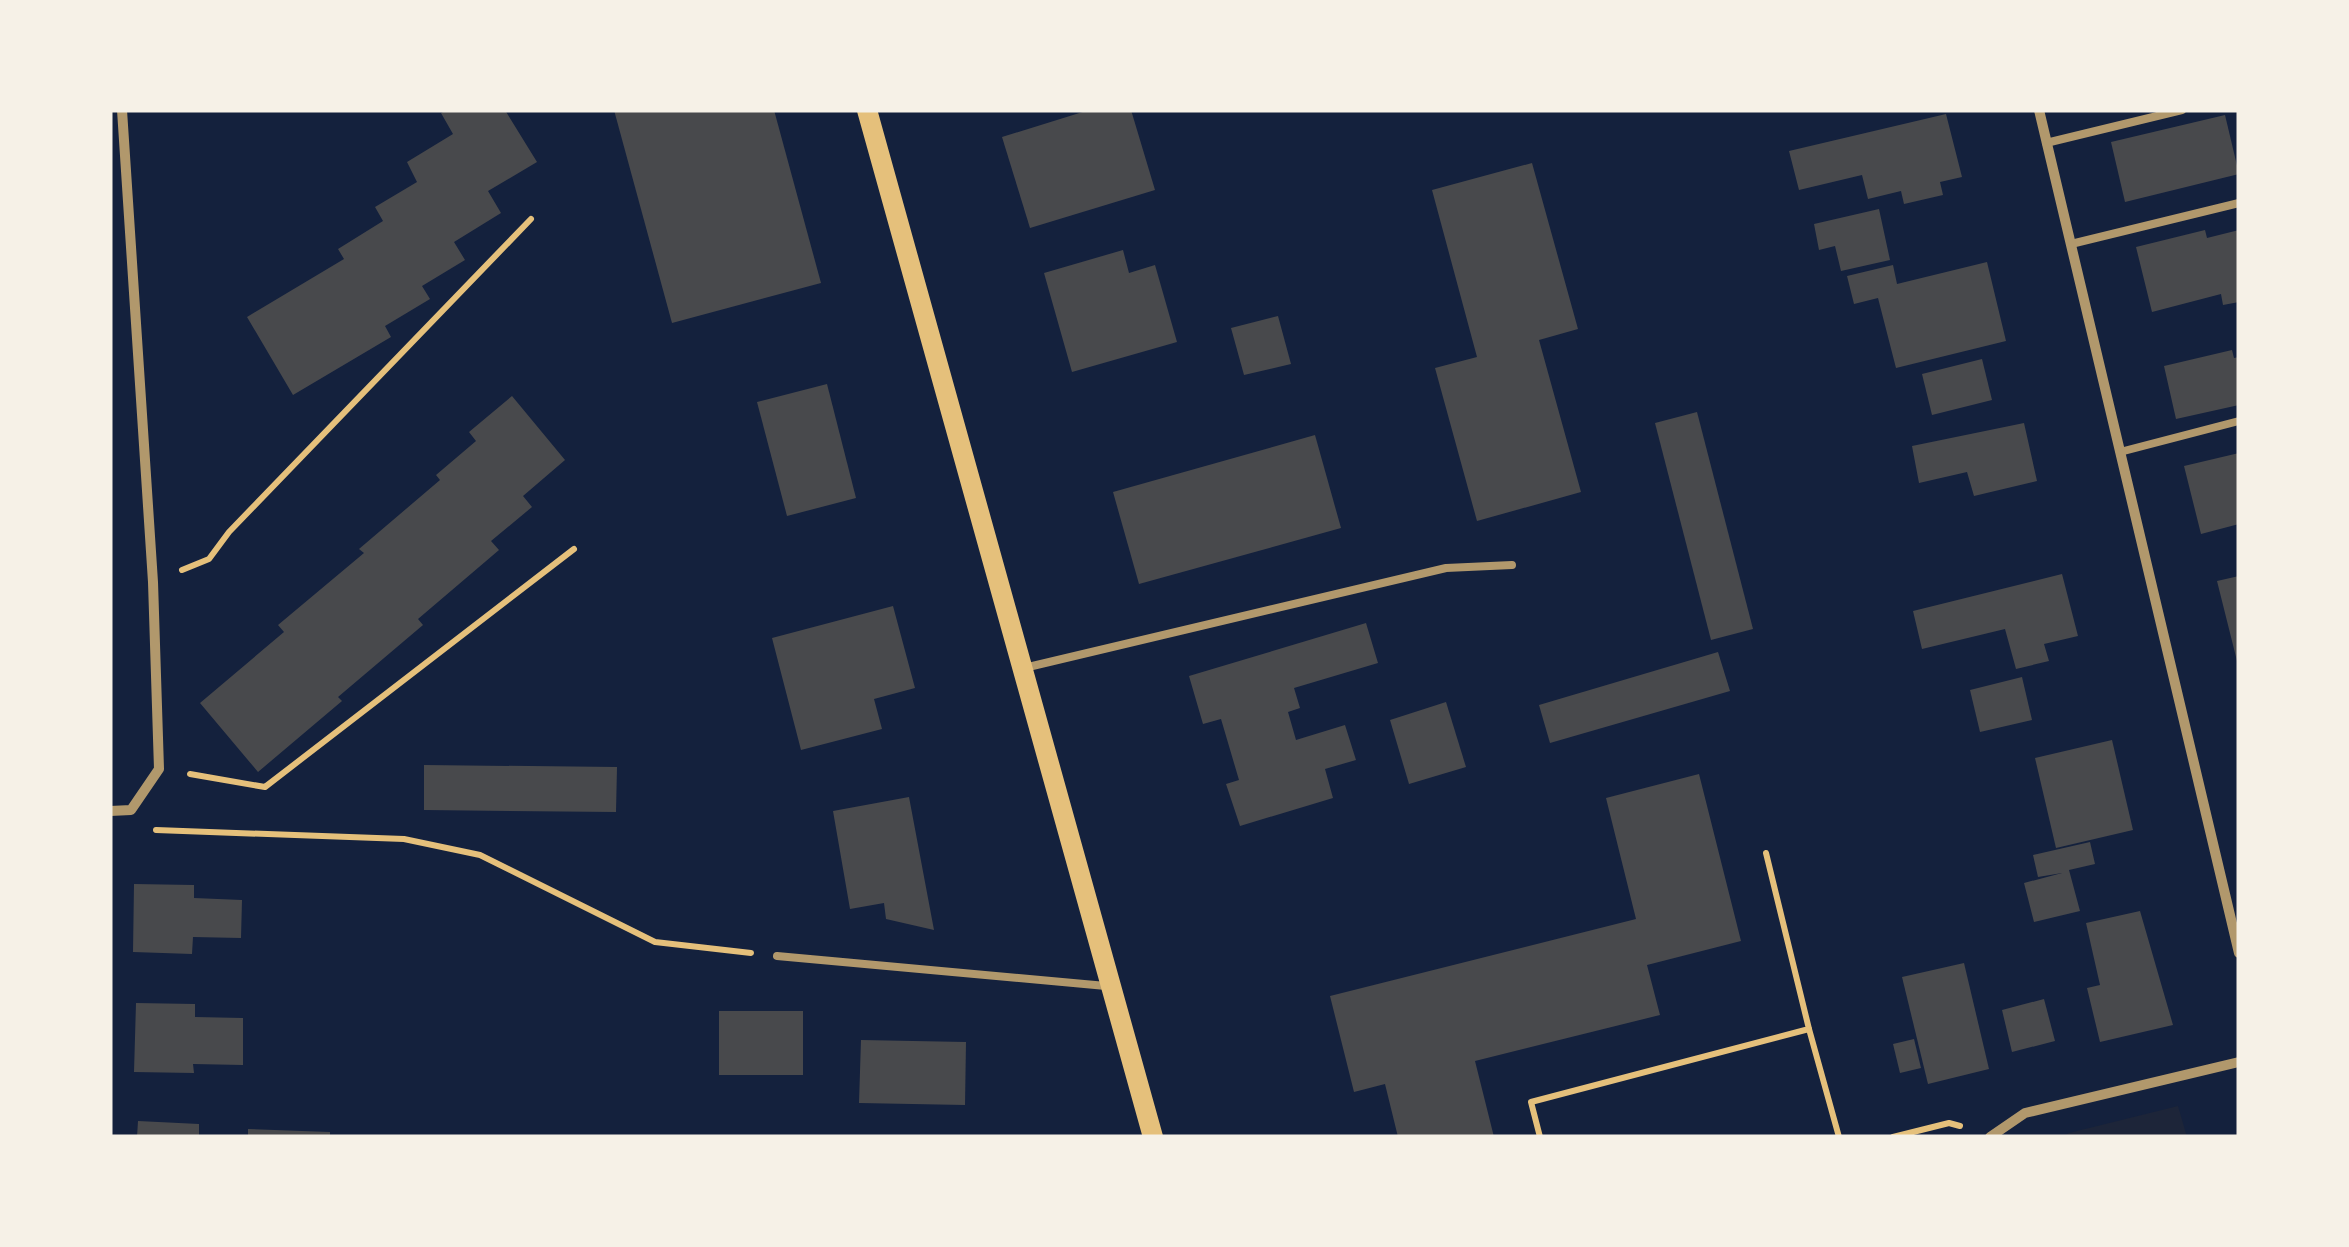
<svg xmlns="http://www.w3.org/2000/svg" width="2349" height="1247" font-family="Rubik,sans-serif">
  <rect width="100%" height="100%" fill="#14213d"/>
  <!-- green -->
  <path fill="#1d2539" d="M2178 1106 2187 1137H2063L2069 1133Z"/>
  <!-- building -->
  <g fill="#48494c">
    <path d="M447 110H505L537 162 488 191 501 213 454 242 465 260 422 286 430 299 385 326 391 337 293 395 247 317 344 259 338 249 383 221 375 207 417 182 407 162 453 134 441 113Z"/>
    <path d="M614 110H774L821 283 672 323Z"/>
    <path d="M1089 110H1131L1155 190 1030 228 1002 137Z"/>
    <path d="M1946 114 1962 177 1940 182 1943 195 1904 204 1901 191 1868 199 1862 175 1799 190 1789 151Z"/>
    <path d="M2225 115 2239 174 2125 202 2111 142Z"/>
    <path d="M1532 163 1578 329 1539 340 1581 492 1477 521 1435 368 1477 357 1432 190Z"/>
    <path d="M1879 209 1890 260 1841 271 1835 246 1819 250 1814 224Z"/>
    <path d="M2205 230 2207 238 2239 230V302L2223 305 2221 294 2152 312 2136 247Z"/>
    <path d="M1123 250 1129 273 1155 265 1177 342 1072 372 1044 273Z"/>
    <path d="M1987 262 2006 341 1896 368 1878 298 1854 304 1847 276 1893 265 1897 284Z"/>
    <path d="M1278 316 1291 364 1244 375 1231 328Z"/>
    <path d="M2232 350 2234 358 2239 357V405L2176 419 2164 366Z"/>
    <path d="M1982 359 1992 400 1932 415 1922 374Z"/>
    <path d="M827 384 856 498 787 516 757 402Z"/>
    <path d="M512 396 565 460 523 496 532 507 491 541 499 550 418 619 423 625 338 697 342 701 258 772 200 703 284 632 278 625 364 553 359 549 440 480 436 475 476 441 469 432Z"/>
    <path d="M1697 412 1753 629 1711 640 1655 423Z"/>
    <path d="M2024 423 2037 481 1974 496 1967 472 1919 483 1912 446Z"/>
    <path d="M1315 435 1341 528 1139 584 1113 492Z"/>
    <path d="M2239 453V524L2201 534 2184 466Z"/>
    <path d="M2062 574 2078 636 2044 644 2049 661 2016 669 2005 629 1922 649 1913 611Z"/>
    <path d="M2239 576V665H2238L2217 581Z"/>
    <path d="M893 606 915 688 874 699 882 729 801 750 772 638Z"/>
    <path d="M1366 623 1378 663 1294 688 1300 708 1288 712 1296 740 1345 725 1356 760 1325 769 1333 798 1240 826 1226 784 1239 780 1221 719 1203 724 1189 676Z"/>
    <path d="M1718 652 1730 691 1550 743 1539 705Z"/>
    <path d="M2022 677 2032 720 1980 732 1970 690Z"/>
    <path d="M1446 702 1466 767 1409 784 1390 720Z"/>
    <path d="M2112 740 2133 830 2056 848 2035 758Z"/>
    <path d="M424 765 617 767 616 812 424 810Z"/>
    <path d="M1699 774 1741 941 1647 965 1660 1015 1475 1061 1494 1137H1398L1385 1084 1354 1092 1330 996 1636 919 1606 798Z"/>
    <path d="M909 797 934 930 886 919 884 903 850 909 833 811Z"/>
    <path d="M2090 842 2095 864 2069 870 2080 911 2034 922 2024 883 2062 873 2038 877 2033 855Z"/>
    <path d="M134 884 194 885V898L242 900 241 938 193 937 192 954 133 952Z"/>
    <path d="M2140 911 2173 1025 2100 1042 2087 988 2100 985 2086 923Z"/>
    <path d="M1964 963 1989 1069 1928 1084 1902 977Z"/>
    <path d="M2044 999 2055 1041 2012 1052 2002 1010Z"/>
    <path d="M136 1003 195 1004V1017L243 1018V1065L193 1064 194 1073 134 1072Z"/>
    <rect x="719" y="1011" width="84" height="64"/>
    <path d="M1914 1039 1921 1068 1900 1073 1893 1044Z"/>
    <path d="M861 1040 966 1042 965 1105 859 1103Z"/>
    <path d="M138 1121 199 1124V1137H137Z"/>
    <path d="M248 1129 330 1132V1137H248Z"/>
  </g>
  <g fill="none" stroke-linecap="round" stroke-linejoin="round">
    <!-- path -->
    <g stroke="#e5c07b" stroke-width="6">
      <path d="M182 570 209 559 229 532 531 219"/>
      <path d="M190 774 265 787 574 549"/>
      <path d="M156 830 404 839 480 855 655 942 751 953"/>
      <path d="M1809 1029 1839 1137"/>
      <path d="M1540 1137 1531 1102 1809 1029 1766 853"/>
      <path d="M1893 1137 1949 1123 1960 1126"/>
    </g>
    <!-- service -->
    <g stroke="#b1986c" stroke-width="8">
      <path d="M2046 143 2182 110"/>
      <path d="M2071 244 2239 203"/>
      <path d="M2120 452 2239 421"/>
      <path d="M1024 668 1446 568 1512 565"/>
      <path d="M777 956 1106 986"/>
    </g>
    <!-- minor -->
    <g stroke="#b1986c" stroke-width="10">
      <path d="M2039 110 2239 953"/>
      <path d="M110 811 131 810 159 769 153 582 122 110"/>
      <path d="M1990 1137 2025 1113 2239 1062"/>
    </g>
    <!-- secondary -->
    <path stroke="#e5c07b" stroke-width="20" d="M867 110 1153 1137"/>
  </g>
  <!-- border -->
  <rect width="2349" height="1247" fill="none" stroke="#f6f1e7" stroke-width="225"/>
</svg>
